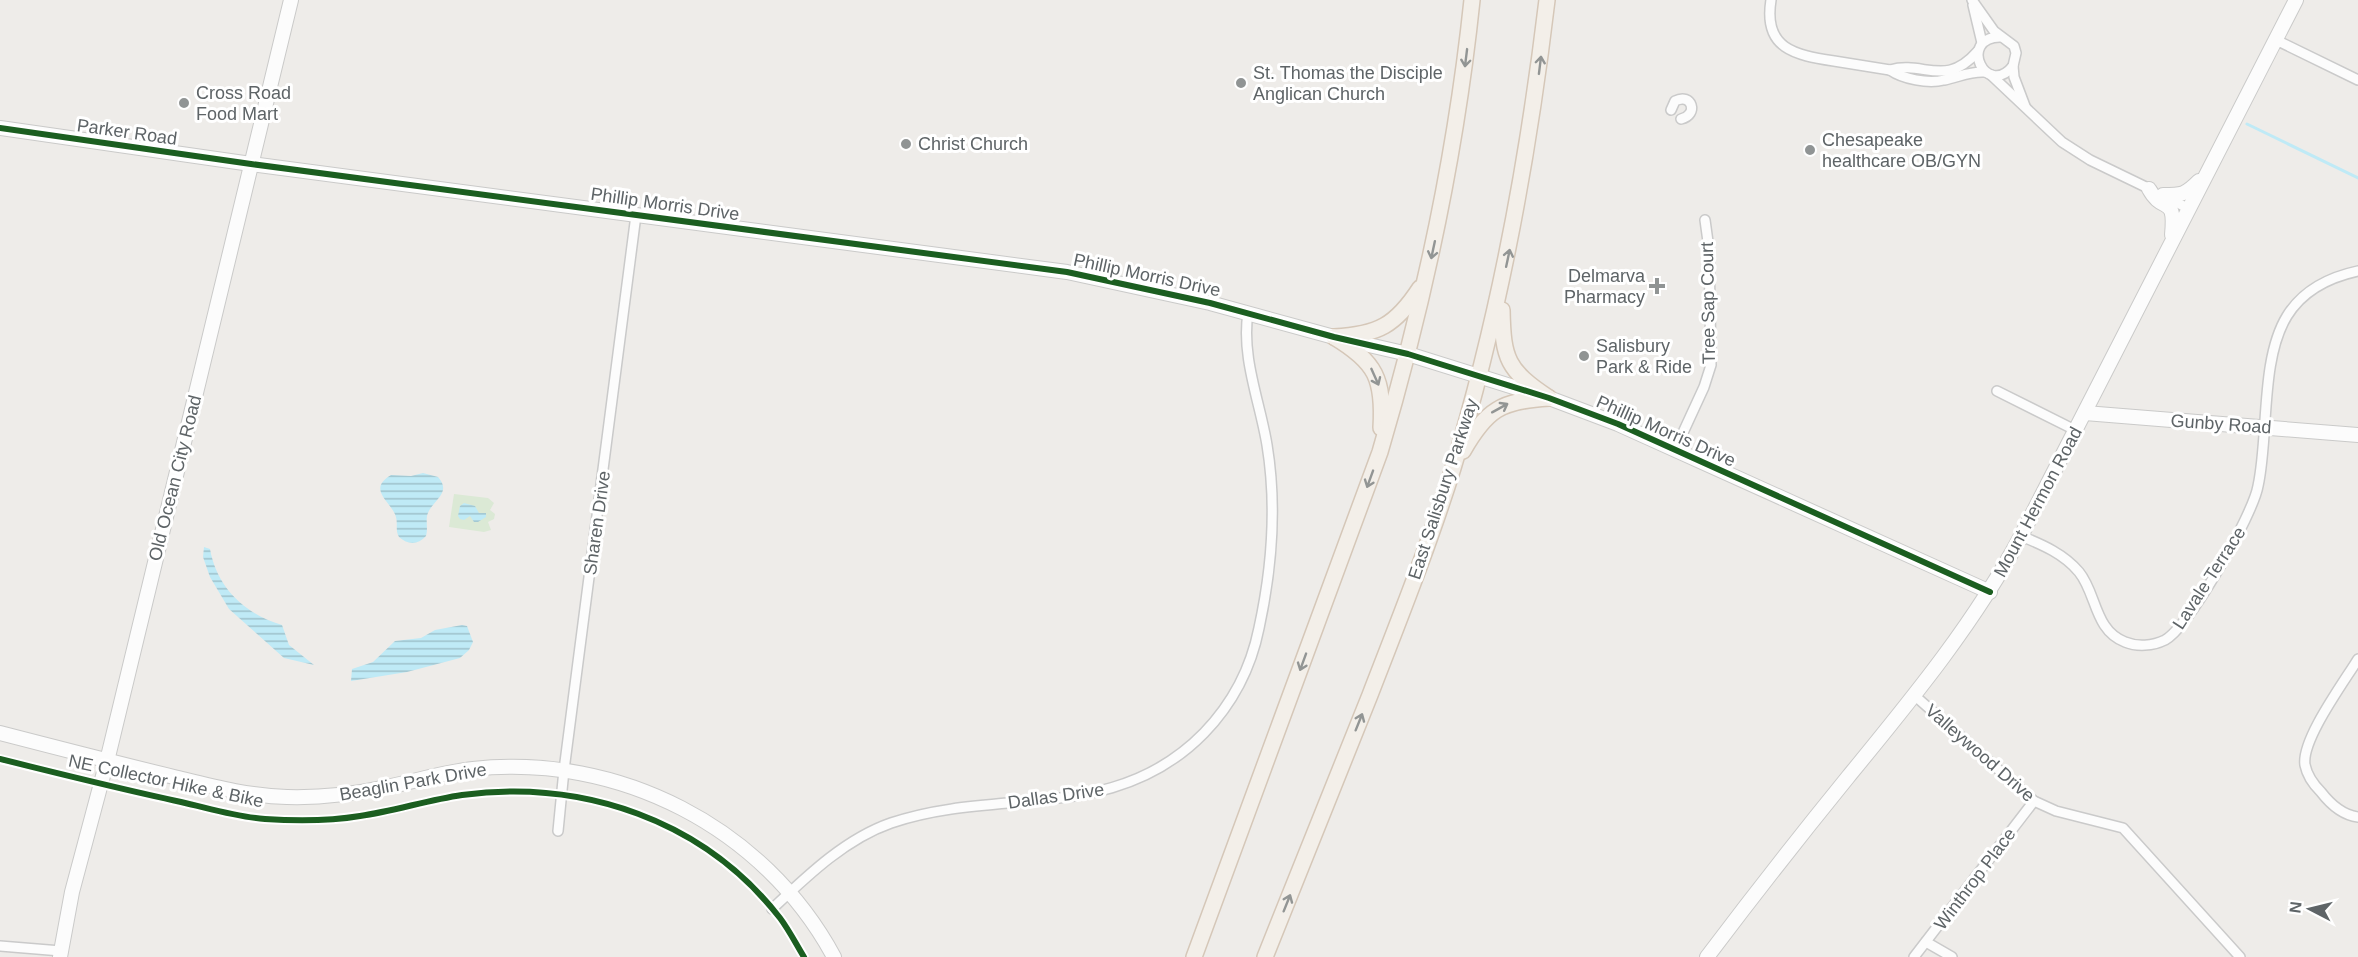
<svg xmlns="http://www.w3.org/2000/svg" width="2358" height="957" font-family="Helvetica,sans-serif">
  <defs>
    <pattern id="water-rules" width="6" height="5" patternUnits="userSpaceOnUse" patternTransform="scale(1.5)"><rect width="6" height="5" fill="#bfeaf6"/><path d="M0 2.5h6" fill="none" stroke="#9ec1cb"/></pattern>
  </defs>
  <rect width="100%" height="100%" fill="#eeece9"/>
  <!-- pitch -->
  <path fill="#dbe9d5" d="M454 494 488 498 494 503 490 510 495 514 494 519 488 522 491 530 484 532 449 527Z"/>
  <!-- water -->
  <g fill="url(#water-rules)">
    <path d="M423 473 438 477C453 494 431 500 427 516 426 523 428 529 426 536 418 545 408 545 399 537 395 530 398 524 396 517 392 502 366 490 391 475L411 476Z"/>
    <path d="M464 503 475 506 479 513H486V517L478 522H474L470 516 464 520 460 519 458 516 460 506Z"/>
    <path d="M204 547 210 549C217 588 245 614 282 625L289 645 314 665 284 658 229 609 210 577 203 557Z"/>
    <path d="M462 625 467 626 473 642 469 650 460 658 407 672 351 681 352 669 373 662 395 641 421 638 435 630Z"/>
  </g>
  <g fill="none" stroke-linecap="round" stroke-linejoin="round">
    <!-- stream -->
    <path stroke="#bfeaf6" stroke-width="3" d="M2247 124 2358 178"/>
    <!-- street casing -->
    <g stroke="#cacaca" stroke-width="12">
      <g id="street">
        <path d="M1771 0C1763 49 1795 55 1834 61 1852 64 1871 67 1890 70 1924 60 1945 89 1978 51"/>
        <path d="M1972 0 1994 31 2014 46 2016 53 2013 66 2014 77 2025 106"/>
        <path d="M1973 5 1982 43"/>
        <path d="M2000 37C1957 38 1986 99 2013 66"/>
        <path d="M2276 40 2358 80"/>
        <path d="M1890 70C1903 79 1928 84 1944 80 1959 77 1970 71 1985 72"/>
        <path d="M1991 75 2062 142 2090 160 2152 190"/>
        <path d="M1671 110 1675 101C1692 92 1699 115 1681 119"/>
        <path d="M2165 196 2189 209"/>
        <path d="M1997 391 2075 430"/>
        <path d="M1675 450 1704 387 1711 365 1709 249 1705 220"/>
        <path d="M2021 536C2043 545 2064 554 2079 572 2097 594 2094 630 2125 642 2137 647 2153 646 2165 640 2189 627 2253 515 2258 486 2269 436 2260 360 2287 316 2303 290 2330 277 2358 271"/>
        <path d="M2358 659C2344 682 2301 740 2305 765 2307 775 2314 785 2321 792 2331 805 2342 815 2358 817"/>
        <path d="M1914 695 2034 801 2056 811 2123 828 2240 957"/>
        <path d="M558 831 564 770 636 215"/>
        <path d="M772 909C807 876 845 839 891 823 1000 786 1114 825 1204 733 1232 704 1251 668 1259 628 1272 568 1277 506 1267 445 1260 402 1241 357 1248 313"/>
        <path d="M1926 942 1952 957"/>
        <path d="M0 946 61 951"/>
        <path d="M1914 957 2034 801"/>
      </g>
    </g>
    <!-- secondary casing -->
    <g stroke="#cacac9" stroke-width="16">
      <g id="secondary">
        <path d="M0 128 251 164 1067 272 1210 303 1334 337 1408 354 1549 398 1618 424 1990 592"/>
        <path d="M2149 189C2163 215 2176 193 2172 235"/>
        <path d="M2163 195C2182 195 2185 195 2199 181"/>
        <path d="M2085 413 2358 435"/>
        <path d="M0 733C58 748 116 763 174 777 211 786 248 796 287 797 321 798 354 794 387 787 416 781 444 772 473 769 618 753 764 827 834 957"/>
        <path d="M60 957 72 892 107 761 291 0"/>
        <path d="M1707 957C1753 896 1800 836 1848 777 1911 700 1974 624 2021 536L2296 0"/>
      </g>
    </g>
    <!-- primary casing -->
    <g stroke="#d5c7b8" stroke-width="18">
      <g id="primary">
        <path d="M1502 310C1503 359 1507 370 1549 398"/>
        <path d="M1334 337C1376 362 1384 379 1381 428"/>
        <path d="M1334 337C1378 335 1396 325 1420 288"/>
        <path d="M1463 451C1487 409 1501 401 1549 398"/>
        <path d="M1194 957 1380 452C1424 303 1456 154 1472 0"/>
        <path d="M1265 957C1300 870 1335 783 1370 695 1399 620 1429 545 1453 468 1500 314 1528 160 1547 0"/>
      </g>
    </g>
    <!-- street -->
    <use href="#street" stroke="#fcfcfc" stroke-width="9"/>
    <!-- secondary -->
    <use href="#secondary" stroke="#fcfcfc" stroke-width="14"/>
    <!-- primary -->
    <use href="#primary" stroke="#f3efe9" stroke-width="15"/>
    <!-- cycleway casing -->
    <g stroke="#fff" stroke-width="10">
      <g id="cycleway">
        <path d="M0 128 251 164 1067 272 1210 303 1334 337 1408 354 1549 398 1618 424 1990 592"/>
        <path d="M0 759C60 774 120 789 181 802 208 808 237 817 265 819 296 821 330 821 360 816 394 811 428 800 462 795 583 779 704 820 780 918 789 930 796 944 804 957"/>
      </g>
    </g>
    <!-- cycleway -->
    <use href="#cycleway" stroke="#1b5e20" stroke-width="6"/>
  </g>
  <!-- one-way arrows -->
  <defs><path id="oneway-shaft" d="M-6 0H5M1.5-3L5.5 0L1.5 3" fill="none" stroke-width="1.6" stroke-linecap="round" stroke-linejoin="round" transform="scale(1.5)"/></defs>
  <g stroke="#929594">
    <use href="#oneway-shaft" transform="translate(1466 58) rotate(97)"/>
    <use href="#oneway-shaft" transform="translate(1540 65) rotate(-83)"/>
    <use href="#oneway-shaft" transform="translate(1433 250) rotate(102)"/>
    <use href="#oneway-shaft" transform="translate(1508 258) rotate(-78)"/>
    <use href="#oneway-shaft" transform="translate(1375 377) rotate(66)"/>
    <use href="#oneway-shaft" transform="translate(1500 408) rotate(-29)"/>
    <use href="#oneway-shaft" transform="translate(1370 479) rotate(110)"/>
    <use href="#oneway-shaft" transform="translate(1303 662) rotate(110)"/>
    <use href="#oneway-shaft" transform="translate(1359 722) rotate(-68)"/>
    <use href="#oneway-shaft" transform="translate(1287 903) rotate(-68)"/>
  </g>
  <!-- markers -->
  <g fill="#909494" stroke="#fff" stroke-width="2">
    <circle cx="1241" cy="83" r="6"/>
    <circle cx="184" cy="103" r="6"/>
    <circle cx="906" cy="144" r="6"/>
    <circle cx="1810" cy="150" r="6"/>
    <path d="M1654 277h6v6h6v6h-6v6h-6v-6h-6v-6h6z"/>
    <circle cx="1584" cy="356" r="6"/>
  </g>
  <g text-anchor="middle" stroke-width="6" stroke-linejoin="round" paint-order="stroke">
    <!-- poi labels -->
    <g font-size="18" fill="#5e6467" stroke="#fff" text-anchor="start">
      <text x="1253" y="79">St. Thomas the Disciple<tspan x="1253" dy="21">Anglican Church</tspan></text>
      <text x="196" y="99">Cross Road<tspan x="196" dy="21">Food Mart</tspan></text>
      <text x="1822" y="146">Chesapeake<tspan x="1822" dy="21">healthcare OB/GYN</tspan></text>
      <text x="918" y="150">Christ Church</text>
      <text x="1645" y="282" text-anchor="end">Delmarva<tspan x="1645" dy="21">Pharmacy</tspan></text>
      <text x="1596" y="352">Salisbury<tspan x="1596" dy="21">Park &amp; Ride</tspan></text>
    </g>
    <!-- street labels -->
    <g font-size="18" fill="#5e6467" stroke="#fff">
      <text transform="translate(127 132) rotate(8)" y="6">Parker Road</text>
      <text transform="translate(665 204) rotate(8)" y="6">Phillip Morris Drive</text>
      <text transform="translate(1147 275) rotate(12)" y="6">Phillip Morris Drive</text>
      <text transform="translate(1708 303) rotate(-91)" y="6">Tree Sap Court</text>
      <text transform="translate(2221 424) rotate(4)" y="6">Gunby Road</text>
      <text transform="translate(1666 431) rotate(24)" y="6">Phillip Morris Drive</text>
      <text transform="translate(175 478) rotate(-76)" y="6">Old Ocean City Road</text>
      <text transform="translate(1443 489) rotate(-72)" y="6">East Salisbury Parkway</text>
      <text transform="translate(2038 502) rotate(-62)" y="6">Mount Hermon Road</text>
      <text transform="translate(597 523) rotate(-82)" y="6">Sharen Drive</text>
      <text transform="translate(2209 578) rotate(-57)" y="6">Lavale Terrace</text>
      <text transform="translate(1980 753) rotate(41)" y="6">Valleywood Drive</text>
      <text transform="translate(166 781) rotate(12)" y="6">NE Collector Hike &amp; Bike</text>
      <text transform="translate(413 782) rotate(-10)" y="6">Beaglin Park Drive</text>
      <text transform="translate(1056 796) rotate(-8)" y="6">Dallas Drive</text>
      <text transform="translate(1975 879) rotate(-53)" y="6">Winthrop Place</text>
    </g>
  </g>
  <!-- north arrow -->
  <g transform="translate(2310 909) rotate(277)" stroke="#ffffff" stroke-width="4.5" paint-order="stroke">
  <path d="M0-4.5L10 22L0 15L-10 22Z" fill="#5e6467"/>
  <text y="-9" font-size="16" font-weight="bold" text-anchor="middle" fill="#5e6467">N</text>
  </g>
</svg>
